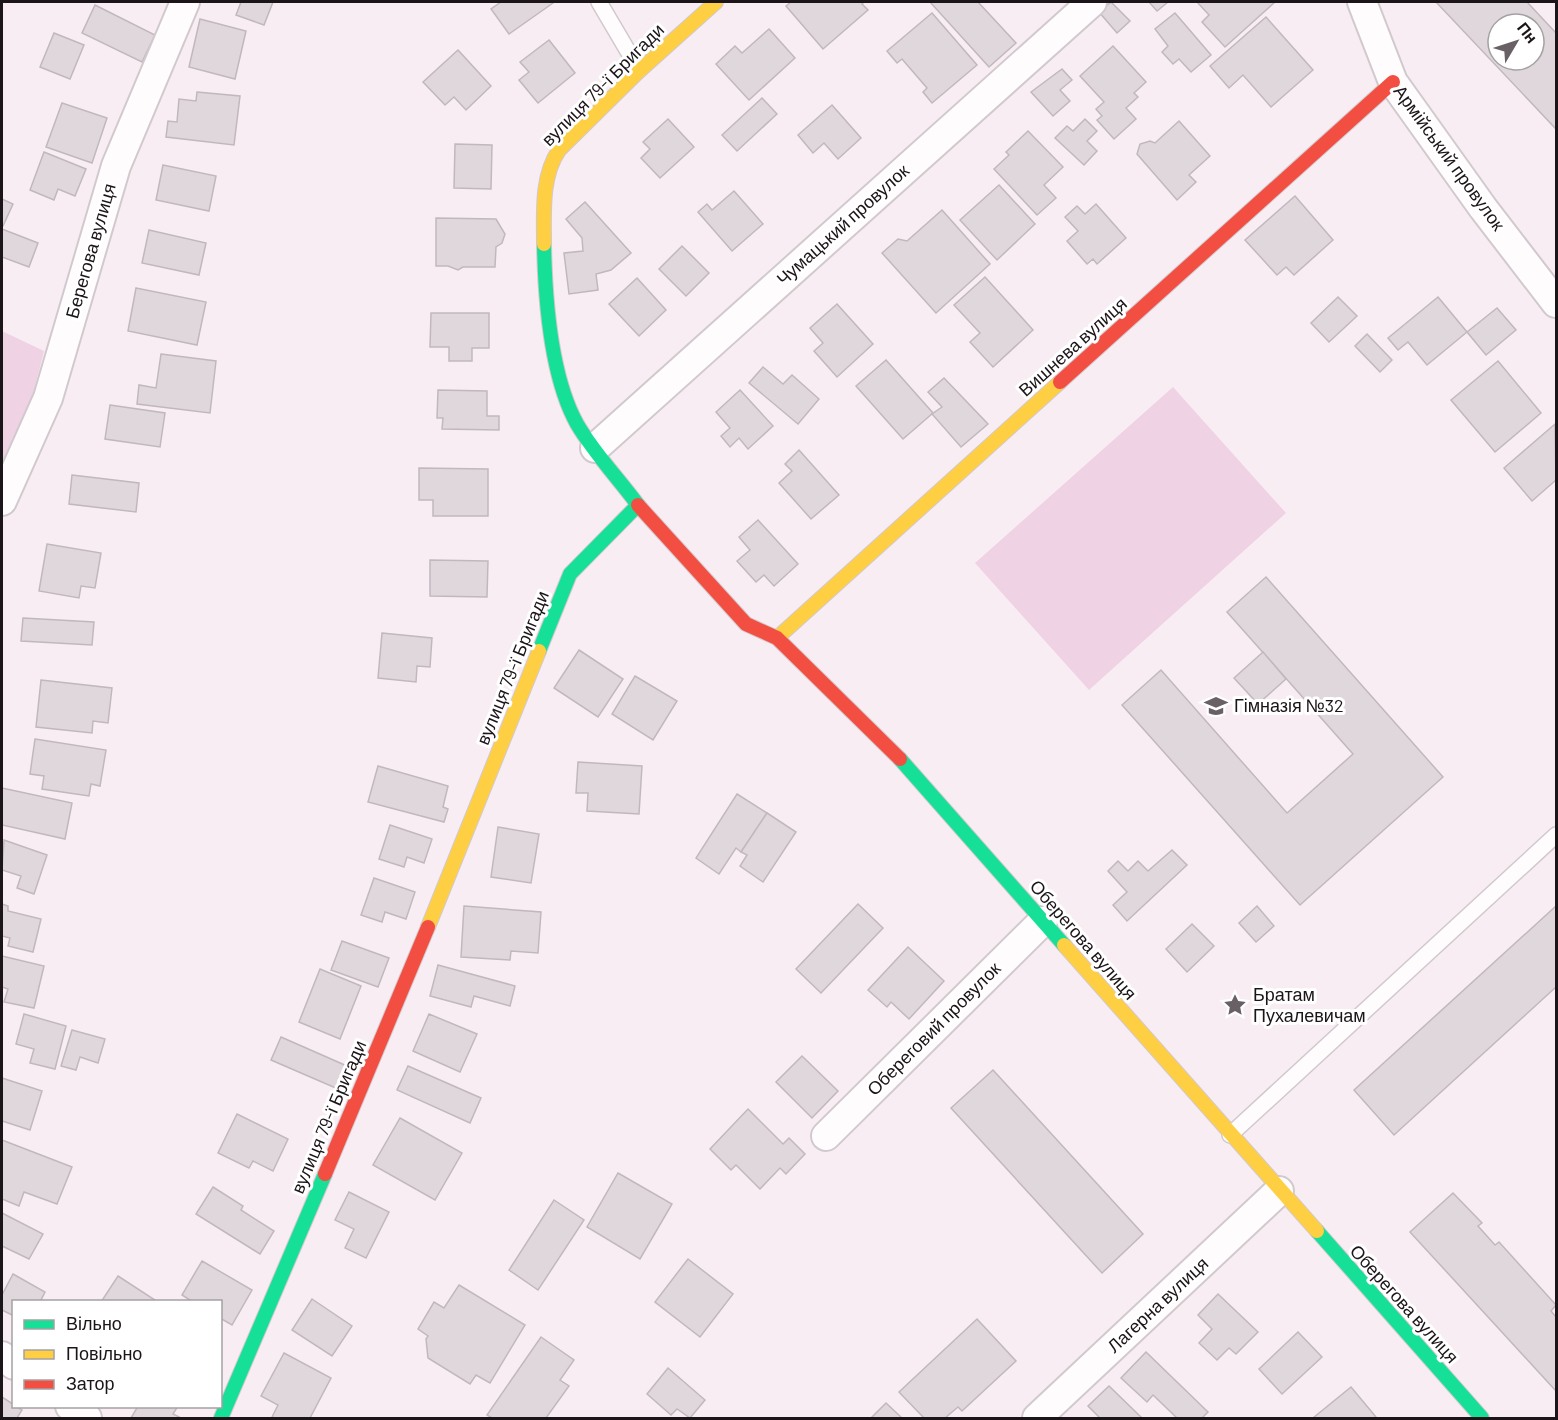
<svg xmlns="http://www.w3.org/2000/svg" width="1558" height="1420" font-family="Barlow,sans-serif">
  <rect width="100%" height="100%" fill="#f9edf4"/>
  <!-- green -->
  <g fill="#efd2e4">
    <path d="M2 331 44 351 29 410 2 472Z"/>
    <path d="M1173 387 1286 513 1089 690 975 563Z"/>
  </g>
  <!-- building -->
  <g fill="#e0d7dc" stroke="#c1b8be" stroke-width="1.5" fill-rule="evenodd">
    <path d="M241 2H273L264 25 236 15Z"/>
    <path d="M501 2H552L553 3 509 34 491 9Z"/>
    <path d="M791 2H864L862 4 868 10 823 49 786 6Z"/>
    <path d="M930 2H978L1016 43 989 67Z"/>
    <path d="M1111 2 1130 21 1117 33 1099 12Z"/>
    <path d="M1149 2H1168L1157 11Z"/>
    <path d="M1197 2H1275L1225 47 1202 22 1209 15Z"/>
    <path d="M1436 2H1527L1556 33V129ZM1498 24H1534V60H1498Z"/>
    <path d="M95 5 155 35 142 62 82 33Z"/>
    <path d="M932 13 977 65 932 103 923 92 927 88 902 59 897 63 887 51Z"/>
    <path d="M1175 13 1211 55 1191 72 1179 59 1173 64 1162 52 1168 46 1155 29Z"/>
    <path d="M1266 17 1313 70 1271 107 1243 75 1229 88 1210 66Z"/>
    <path d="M200 19 246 31 235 79 189 67Z"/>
    <path d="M769 29 795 58 749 100 716 64 735 46 742 53Z"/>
    <path d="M54 33 84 45 70 79 40 67Z"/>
    <path d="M549 40 575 73 538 103 519 80 529 72 520 62Z"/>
    <path d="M1113 46 1146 82 1134 93 1138 97 1126 108 1136 119 1114 139 1097 120 1102 116 1096 109 1104 102 1080 76Z"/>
    <path d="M458 50 491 86 466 110 454 97 445 105 423 82Z"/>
    <path d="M1062 69 1072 80 1060 90 1070 101 1053 116 1031 92Z"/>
    <path d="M197 92 240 96 234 145 166 137 168 121 177 122 179 99 196 101Z"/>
    <path d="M762 98 777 114 737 151 722 135Z"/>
    <path d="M62 103 107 118 92 163 46 147Z"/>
    <path d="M832 105 861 138 838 159 824 143 813 153 798 135Z"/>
    <path d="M668 119 694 147 660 178 641 158 650 149 643 142Z"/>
    <path d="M1085 119 1097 131 1087 141 1097 151 1084 165 1055 138 1067 126 1073 131Z"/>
    <path d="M1179 121 1210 156 1189 175 1196 182 1177 200 1137 154 1140 144 1150 141 1155 143Z"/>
    <path d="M1028 131 1063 167 1044 185 1056 198 1037 215 994 169 1009 155 1006 152Z"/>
    <path d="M455 144 492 145 491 189 454 188Z"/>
    <path d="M44 152 86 169 75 196 58 189 54 200 30 190Z"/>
    <path d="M163 165 216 176 209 211 156 200Z"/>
    <path d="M999 185 1035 224 997 260 960 220Z"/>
    <path d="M734 191 763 224 732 251 698 212 707 204 712 210Z"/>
    <path d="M1295 196 1333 240 1294 275 1286 267 1277 275 1245 240Z"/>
    <path d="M2 199 13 204 3 226H2Z"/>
    <path d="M585 202 631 253 611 270 596 274 598 290 569 294 564 253 583 251 582 238 566 219Z"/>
    <path d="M1096 204 1126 238 1097 264 1093 259 1087 264 1067 241 1078 231 1065 217 1077 206 1085 214Z"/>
    <path d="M942 210 990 264 936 313 882 253 898 239 907 241Z"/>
    <path d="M436 218 496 219 505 234 502 243 496 247 495 267H463L458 270 448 266H436Z"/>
    <path d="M2 229 38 243 29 267 2 257Z"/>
    <path d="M149 230 206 243 199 275 142 263Z"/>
    <path d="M682 246 709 273 686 296 659 269Z"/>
    <path d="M985 277 1033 330 993 367 970 342 980 333 954 305Z"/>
    <path d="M637 278 666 310 639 336 609 304Z"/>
    <path d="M136 288 206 302 197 345 128 331Z"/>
    <path d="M1338 297 1357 316 1329 342 1311 323Z"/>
    <path d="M1438 297 1467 332 1427 365 1408 342 1398 350 1388 338Z"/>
    <path d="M837 304 873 344 837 377 814 351 823 343 810 328Z"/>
    <path d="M1497 308 1516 330 1486 355 1467 332Z"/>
    <path d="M431 313H489V348H472V361H449V347H430Z"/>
    <path d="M1367 334 1392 360 1380 372 1355 346Z"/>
    <path d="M161 354 216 361 210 413 137 404 139 385 156 388Z"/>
    <path d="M886 360 933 413 903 439 856 386Z"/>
    <path d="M1498 361 1541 413 1495 452 1451 400Z"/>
    <path d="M763 367 783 384 792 375 819 399 798 424 749 383Z"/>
    <path d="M944 378 988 424 961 447 932 414 942 407 928 392Z"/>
    <path d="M438 390 487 391V416H499V430L442 429 443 418H437Z"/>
    <path d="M740 390 773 426 748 449 739 438 730 447 721 436 730 428 716 412Z"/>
    <path d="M110 405 165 413 160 447 105 439Z"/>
    <path d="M1555 424 1556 480 1532 501 1504 468Z"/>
    <path d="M799 450 839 495 811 519 779 483 792 471 785 464Z"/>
    <path d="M419 468 488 469V516H433V500H419Z"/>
    <path d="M72 475 139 483 136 512 69 504Z"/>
    <path d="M758 520 798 564 774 586 764 575 756 582 737 561 750 550 739 537Z"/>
    <path d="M47 544 101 553 95 588 81 586 79 598 39 591Z"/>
    <path d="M430 560 488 561 487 597 430 596Z"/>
    <path d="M1266 577 1443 777 1300 905 1122 705 1161 670 1287 813 1353 754 1227 612Z"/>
    <path d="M23 618 94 622 92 645 21 641Z"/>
    <path d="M382 633 432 638 430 667 417 666 416 682 378 678Z"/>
    <path d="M579 650 623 679 598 717 554 688Z"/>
    <path d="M1263 652 1286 679 1258 704 1234 678Z"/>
    <path d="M635 676 677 701 653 740 612 714Z"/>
    <path d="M41 680 112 688 108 723 93 721 92 733 36 727Z"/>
    <path d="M35 739 106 750 100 786 91 784 89 796 42 789 44 776 30 774Z"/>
    <path d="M578 762 642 766 639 814 587 811 588 793H576Z"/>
    <path d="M378 766 448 786 443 807 448 809 444 822 368 802Z"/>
    <path d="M2 788 72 803 65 839 2 825Z"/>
    <path d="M737 794 767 813 741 852 736 848 719 874 696 858Z"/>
    <path d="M767 813 796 832 763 882 740 866 747 855 741 852Z"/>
    <path d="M390 825 432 839 424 863 407 857 404 867 379 859Z"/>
    <path d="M498 827 539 834 531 883 491 877Z"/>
    <path d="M4 840 47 855 34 894 17 888 21 876 2 870Z"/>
    <path d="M1172 850 1187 865 1127 921 1113 905 1127 892 1108 871 1118 861 1128 871 1138 861 1148 871Z"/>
    <path d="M374 878 415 892 406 919 385 912 382 922 361 915Z"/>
    <path d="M2 904 8 906V911L41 919 33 952 8 946 10 938 2 936Z"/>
    <path d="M858 904 883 928 821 993 796 969Z"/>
    <path d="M464 906 541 912 538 953 511 951 510 960 461 957Z"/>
    <path d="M1257 906 1274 926 1256 942 1239 923Z"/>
    <path d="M1556 906V987L1394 1135 1354 1090Z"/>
    <path d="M1192 924 1214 946 1187 972 1166 949Z"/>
    <path d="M342 941 389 958 378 987 331 970Z"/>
    <path d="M908 947 944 981 909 1019 891 1002 887 1007 868 990Z"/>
    <path d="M2 956 44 966 34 1008 4 1002 8 989 2 987Z"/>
    <path d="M438 965 515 986 510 1006 474 996 471 1007 430 996Z"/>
    <path d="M320 969 361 986 340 1039 299 1022Z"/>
    <path d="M24 1014 66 1026 55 1069 30 1063 34 1049 16 1044Z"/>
    <path d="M429 1014 477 1034 460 1072 413 1051Z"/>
    <path d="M72 1030 105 1039 98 1063 80 1057 76 1070 61 1066Z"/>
    <path d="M281 1037 347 1066 338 1089 271 1060Z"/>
    <path d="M802 1056 838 1091 812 1118 776 1082Z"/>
    <path d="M408 1066 481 1098 470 1123 397 1090Z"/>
    <path d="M993 1070 1143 1234 1102 1273 951 1108Z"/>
    <path d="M2 1078 42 1091 30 1130 2 1121Z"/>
    <path d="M748 1109 783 1144 789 1138 805 1154 786 1174 780 1168 760 1189 736 1165 731 1170 710 1149Z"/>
    <path d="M237 1114 288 1139 273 1171 253 1161 249 1168 218 1153Z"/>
    <path d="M400 1118 462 1153 435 1200 373 1165Z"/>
    <path d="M2 1140 72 1167 57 1204 24 1192 19 1206 2 1199Z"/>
    <path d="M618 1173 672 1204 640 1259 587 1227Z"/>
    <path d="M213 1187 243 1206 241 1210 274 1231 260 1254 196 1214Z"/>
    <path d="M349 1192 389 1212 366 1258 345 1248 354 1229 335 1220Z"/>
    <path d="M1453 1193 1482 1223 1478 1226 1495 1245 1499 1242 1556 1305 1551 1311 1556 1317V1391L1410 1232Z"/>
    <path d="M554 1200 584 1220 538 1290 509 1270Z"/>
    <path d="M2 1213 43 1234 29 1259 2 1246Z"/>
    <path d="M688 1259 733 1294 700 1337 655 1302Z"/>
    <path d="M202 1261 252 1290 232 1325 220 1318V1302H193L182 1295Z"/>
    <path d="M13 1274 45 1292 40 1302H14V1316L2 1310V1295Z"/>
    <path d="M118 1276 158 1302H101Z"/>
    <path d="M459 1285 525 1325 490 1383 476 1375 470 1384 428 1358 426 1339 428 1336 418 1329 434 1302 444 1308Z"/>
    <path d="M1218 1294 1258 1332 1236 1354 1229 1348 1217 1360 1199 1343 1212 1329 1198 1315Z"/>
    <path d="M312 1299 352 1326 332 1356 292 1330Z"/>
    <path d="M977 1319 1016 1361 962 1411 958 1407 945 1418H924L899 1392Z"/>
    <path d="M1298 1332 1322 1357 1282 1394 1259 1369Z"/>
    <path d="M541 1337 574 1360 560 1380 569 1386 546 1418H492L487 1415Z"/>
    <path d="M1146 1352 1208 1412 1202 1418H1177L1153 1395 1147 1402 1121 1378Z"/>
    <path d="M284 1353 331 1378 310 1418H275L272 1417 278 1405 261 1396Z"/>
    <path d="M668 1368 705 1400 690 1418 677 1409 671 1415 647 1394Z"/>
    <path d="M1109 1386 1142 1418H1100L1088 1406Z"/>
    <path d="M1351 1387 1376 1417 1374 1418H1313Z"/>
    <path d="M2 1397 22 1410 17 1418H2Z"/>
    <path d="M886 1403 902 1418H871Z"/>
    <path d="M138 1406H178L173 1414 181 1418H131Z"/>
  </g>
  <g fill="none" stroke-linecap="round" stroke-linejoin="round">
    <!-- lane casing -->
    <g stroke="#d2c9ce" stroke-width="18">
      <g id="lane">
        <path d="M599 2 639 70"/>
        <path d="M1230 1135 1556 835"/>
      </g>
    </g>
    <!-- street casing -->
    <g stroke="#d2c9ce" stroke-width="32">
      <g id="street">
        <path d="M1362 2 1393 82 1483 208 1556 303"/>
        <path d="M595 448 1092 2"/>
        <path d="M2 501 48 398 116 166 185 2"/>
        <path d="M826 1136 1043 921"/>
        <path d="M2 1356 14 1365"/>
        <path d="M70 1406 87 1418"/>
        <path d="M1037 1418 1279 1191"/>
      </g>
    </g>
    <!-- fast casing -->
    <g stroke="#d2c9ce" stroke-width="16">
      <g id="fast">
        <path d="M539 651 570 574 638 505C618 478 594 453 577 424 551 377 545 298 544 244"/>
        <path d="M900 759 1064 945"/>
        <path d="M1317 1231 1482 1418"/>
        <path d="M221 1418 325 1174"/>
      </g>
    </g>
    <!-- slow casing -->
    <g stroke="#d2c9ce" stroke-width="16">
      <g id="slow">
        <path d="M544 244C544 212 541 177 559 150L638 72 716 2"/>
        <path d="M777 638 1060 382"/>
        <path d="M428 927 539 651"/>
        <path d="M1064 945 1317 1231"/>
      </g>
    </g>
    <!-- jam casing -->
    <g stroke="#d2c9ce" stroke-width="16">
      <g id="jam">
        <path d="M1060 382 1393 82"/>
        <path d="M638 505 746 624 777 638 900 759"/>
        <path d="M325 1174 428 927"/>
      </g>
    </g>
    <!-- lane -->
    <use href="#lane" stroke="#fefcfd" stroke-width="15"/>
    <!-- street -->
    <use href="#street" stroke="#fefcfd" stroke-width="28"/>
    <!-- fast -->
    <use href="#fast" stroke="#16e098" stroke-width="14"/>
    <!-- slow -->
    <use href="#slow" stroke="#ffcf43" stroke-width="14"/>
    <!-- jam -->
    <use href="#jam" stroke="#f24e42" stroke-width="14"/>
  </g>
  <!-- icons -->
  <defs>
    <g id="school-bare" transform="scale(1.8)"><path d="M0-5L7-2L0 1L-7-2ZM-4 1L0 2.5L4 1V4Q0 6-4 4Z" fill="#696065" stroke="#fff" stroke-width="2.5" paint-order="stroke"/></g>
    <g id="sight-bare" transform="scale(1.8)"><path d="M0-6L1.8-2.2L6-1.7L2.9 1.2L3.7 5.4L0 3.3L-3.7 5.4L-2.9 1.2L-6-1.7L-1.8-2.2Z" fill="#696065" stroke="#fff" stroke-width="2.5" paint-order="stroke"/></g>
  </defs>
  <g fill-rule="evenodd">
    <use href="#school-bare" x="1216" y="706"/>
    <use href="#sight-bare" x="1235" y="1005"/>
  </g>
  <g text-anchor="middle" stroke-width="6" stroke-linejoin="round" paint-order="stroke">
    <!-- street labels -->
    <g font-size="18" fill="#1b1418" stroke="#fff">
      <text transform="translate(603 85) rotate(-45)" y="6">вулиця 79-ї Бригади</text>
      <text transform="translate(1449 158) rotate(54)" y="6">Армійський провулок</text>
      <text transform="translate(843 225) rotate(-42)" y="6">Чумацький провулок</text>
      <text transform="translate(91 251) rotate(-74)" y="6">Берегова вулиця</text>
      <text transform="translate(1073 347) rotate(-42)" y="6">Вишнева вулиця</text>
      <text transform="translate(513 668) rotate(-68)" y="6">вулиця 79-ї Бригади</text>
      <text transform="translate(1083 940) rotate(49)" y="6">Оберегова вулиця</text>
      <text transform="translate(934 1029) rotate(-45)" y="6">Обереговий провулок</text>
      <text transform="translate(329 1117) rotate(-67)" y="6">вулиця 79-ї Бригади</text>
      <text transform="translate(1404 1304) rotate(48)" y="6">Оберегова вулиця</text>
      <text transform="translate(1158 1305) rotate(-43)" y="6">Лагерна вулиця</text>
    </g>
    <!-- poi labels -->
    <g font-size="18" fill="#1b1418" stroke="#fff" text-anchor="start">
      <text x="1234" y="712">Гімназія №32</text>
      <text x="1253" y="1001">Братам<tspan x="1253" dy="21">Пухалевичам</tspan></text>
    </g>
  </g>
  <!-- border -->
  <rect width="1558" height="1420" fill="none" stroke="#1b1418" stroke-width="6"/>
  <!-- legend -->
  <rect x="12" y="1300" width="210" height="108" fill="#ffffff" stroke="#a4a1a3" stroke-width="1.5"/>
  <rect x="24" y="1320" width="30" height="9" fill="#16e098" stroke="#a4a1a3" stroke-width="1.5"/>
  <text x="66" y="1330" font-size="18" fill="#1b1418">Вільно</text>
  <rect x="24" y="1350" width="30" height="9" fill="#ffcf43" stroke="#a4a1a3" stroke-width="1.5"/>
  <text x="66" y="1360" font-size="18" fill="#1b1418">Повільно</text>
  <rect x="24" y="1380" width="30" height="9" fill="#f24e42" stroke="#a4a1a3" stroke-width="1.5"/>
  <text x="66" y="1390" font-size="18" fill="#1b1418">Затор</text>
  <!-- north arrow -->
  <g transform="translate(1516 42) rotate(51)"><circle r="28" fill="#ffffff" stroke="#a4a1a3" stroke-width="1.5"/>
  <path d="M0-4.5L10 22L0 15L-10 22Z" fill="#696065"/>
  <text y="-9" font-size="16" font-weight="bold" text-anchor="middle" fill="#1b1418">Пн</text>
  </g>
</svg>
